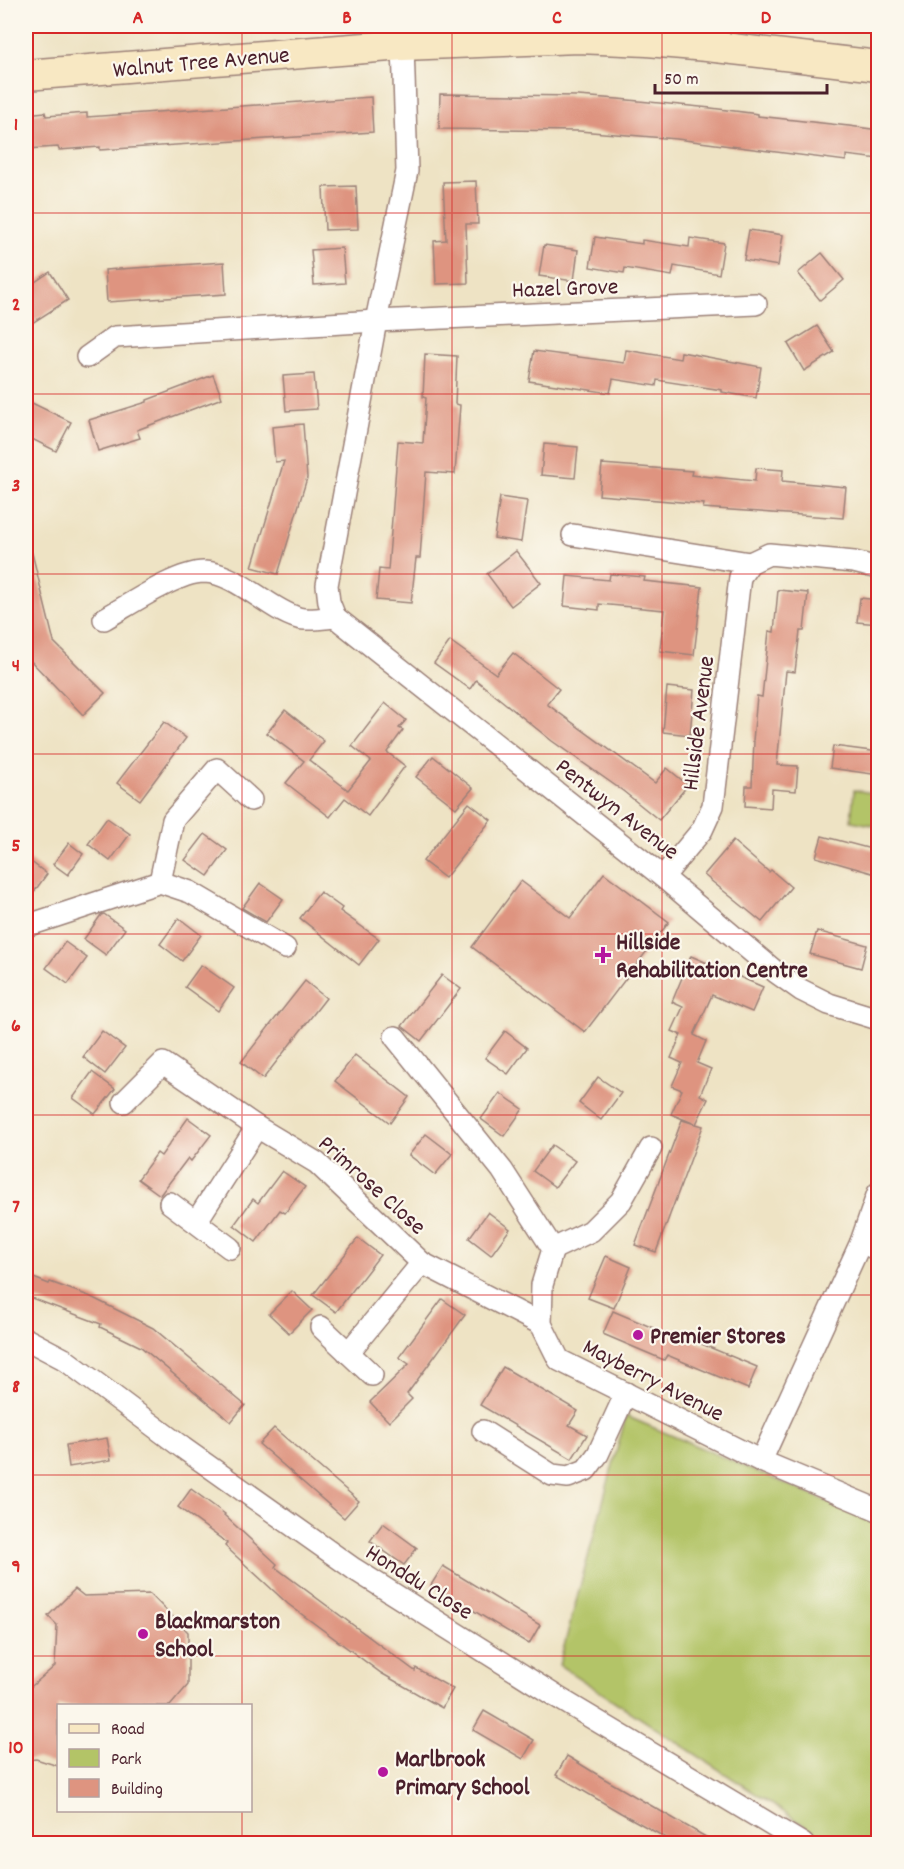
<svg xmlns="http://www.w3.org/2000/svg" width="904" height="1869" font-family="Dekko,sans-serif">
  <rect width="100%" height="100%" fill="#fbf7ec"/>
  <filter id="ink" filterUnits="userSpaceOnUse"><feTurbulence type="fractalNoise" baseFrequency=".0167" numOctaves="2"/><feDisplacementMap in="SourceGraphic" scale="12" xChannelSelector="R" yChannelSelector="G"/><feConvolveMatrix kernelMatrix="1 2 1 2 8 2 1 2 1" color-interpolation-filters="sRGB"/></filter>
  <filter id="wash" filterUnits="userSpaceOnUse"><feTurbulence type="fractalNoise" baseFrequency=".008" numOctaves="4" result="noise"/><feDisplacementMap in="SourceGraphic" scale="24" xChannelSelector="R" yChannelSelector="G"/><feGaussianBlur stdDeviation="1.35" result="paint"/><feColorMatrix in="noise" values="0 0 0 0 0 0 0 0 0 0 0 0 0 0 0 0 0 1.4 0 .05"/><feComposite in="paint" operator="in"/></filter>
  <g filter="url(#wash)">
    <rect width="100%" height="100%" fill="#eee3c4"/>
    <!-- green -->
    <g fill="#b3c467" stroke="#7e7249" stroke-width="1.5">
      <path d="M854 790 878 794V826L851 821Z"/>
      <path d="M626 1416 878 1523V1843H831L559 1665Z"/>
    </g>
    <g id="blocks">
      <!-- building -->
      <g fill="#de9480">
        <path d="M440 94 578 96 618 99 711 108 758 114V116L849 126 879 130V159L846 155V161L677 139 579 131 439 129Z"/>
        <path d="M371 97 373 132 100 150V147L59 150 58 147 26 149V114L45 112 46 116 87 113V117Z"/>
        <path d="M476 181 478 224H466L468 283 436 284 434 241 446 240 443 182Z"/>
        <path d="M356 186 358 229 325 230 323 187Z"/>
        <path d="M749 230 783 235 778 266 744 260Z"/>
        <path d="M595 237 642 244V240L689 247 690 238 724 243 719 274 674 266 672 276 625 268 624 273 590 267Z"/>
        <path d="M544 245 578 250 574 281 539 276Z"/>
        <path d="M342 248 345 283 314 285 311 250Z"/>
        <path d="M822 253 844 280 820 300 798 273Z"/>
        <path d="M224 262 226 294 107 302 105 270Z"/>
        <path d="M50 272 68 300 26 327V288Z"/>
        <path d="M817 326 834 352 804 371 788 344Z"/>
        <path d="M626 350 680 359 681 352 761 367 756 398 722 392V390L657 380 656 386 613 379 610 393 529 381 534 351 624 363Z"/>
        <path d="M425 354 457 356 455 404 460 405 455 474 426 472 420 558H416L411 603 376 600 379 569 388 570 398 441 423 443 426 398 423 397Z"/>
        <path d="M314 374 317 409 286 411 283 376Z"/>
        <path d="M213 375 222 398 137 430 140 438 98 451 89 420 147 402V400Z"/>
        <path d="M32 403 71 422 56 451 26 436V416Z"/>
        <path d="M303 424 307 478 278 574 252 567 284 461 275 462 272 427Z"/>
        <path d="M544 444 578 447 575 478 541 475Z"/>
        <path d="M602 464 692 471 691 475 755 481 756 468 783 470 782 481 846 487 843 518 703 508 704 504 599 495Z"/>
        <path d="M500 497 527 501 521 542 494 538Z"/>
        <path d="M516 551 541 583 511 606 487 574Z"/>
        <path d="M32 553 54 642 105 693 83 715 26 656V554Z"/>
        <path d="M610 574 645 577 644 581 702 587 694 655 660 651 664 610 599 604V610L564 606 567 576 609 580Z"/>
        <path d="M778 590 808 593 804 631H800L795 672 786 671 777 765 798 766 796 791 772 789 771 808 745 806 746 786H752L754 741H753L757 696 762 697 769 631 774 632Z"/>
        <path d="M860 598 879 600V624L857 622Z"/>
        <path d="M450 641 496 674 513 653 559 689 547 704 655 783 667 768 688 785 659 820 623 791 552 741 476 680 470 689 434 663Z"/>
        <path d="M667 687 694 690 690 735 663 732Z"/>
        <path d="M385 703 406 720 399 728 403 730 387 752 405 766 368 816 345 798 330 817 286 783 304 761 267 733 285 710 324 741 309 760 348 790 371 761 352 746Z"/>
        <path d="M164 722 186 738 140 800 117 783Z"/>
        <path d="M833 746 879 752V775L830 768Z"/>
        <path d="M433 756 473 788 456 808 416 777Z"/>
        <path d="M469 803 491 820 445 878 423 861Z"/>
        <path d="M107 818 130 834 110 861 88 844Z"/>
        <path d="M205 834 227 850 208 876 185 860Z"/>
        <path d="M822 836 879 851V875L816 857Z"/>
        <path d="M733 841 769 872 771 870 791 887 762 922 704 875Z"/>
        <path d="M69 843 83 854 68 875 53 864Z"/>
        <path d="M26 858 47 874 26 903Z"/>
        <path d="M604 873 669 922 585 1032 472 947 521 881 570 918Z"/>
        <path d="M260 883 283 899 266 922 242 908Z"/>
        <path d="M320 892 342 908 340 911 379 939 359 965 300 918Z"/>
        <path d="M104 914 125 929 106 955 84 939 101 915Z"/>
        <path d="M179 918 201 935 182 961 160 944Z"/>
        <path d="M817 931 867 945 861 968 810 954Z"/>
        <path d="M65 942 87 958 68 984 46 968Z"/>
        <path d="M691 956 763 987 752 1012 712 995 694 1035 706 1041 697 1063 711 1069 700 1095 708 1099 696 1124 703 1126 656 1252 635 1245 682 1120 695 1124 671 1114 682 1090 672 1086 682 1063 671 1058 681 1035 672 1031 683 1007 672 1002Z"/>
        <path d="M201 965 234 988 218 1011 185 987Z"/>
        <path d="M442 975 461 989 421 1041 402 1026Z"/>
        <path d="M305 981 326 998 263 1079 241 1062Z"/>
        <path d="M102 1031 125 1048 105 1074 83 1057Z"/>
        <path d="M505 1031 527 1048 508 1074 485 1058Z"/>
        <path d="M355 1055 409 1097 390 1123 335 1081Z"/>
        <path d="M92 1072 115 1089 95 1114 73 1098Z"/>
        <path d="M598 1077 621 1093 601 1120 579 1103Z"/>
        <path d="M500 1093 523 1109 504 1136 481 1119Z"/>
        <path d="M188 1118 211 1135 191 1161 188 1158 160 1195 138 1179 157 1153 161 1156Z"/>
        <path d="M426 1134 452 1154 435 1175 409 1155Z"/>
        <path d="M552 1145 575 1161 555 1187 533 1171Z"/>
        <path d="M282 1171 305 1187 285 1213 280 1210 256 1242 234 1225 253 1199 258 1203Z"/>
        <path d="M488 1212 510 1229 491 1255 469 1238Z"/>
        <path d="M358 1238 380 1255 336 1312 313 1295Z"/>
        <path d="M606 1256 631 1267 614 1308 588 1298Z"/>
        <path d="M26 1275 49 1284 50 1282 89 1296 153 1328 245 1405 231 1422 141 1347 100 1327 101 1324 26 1296Z"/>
        <path d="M292 1291 312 1310 289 1333 269 1314Z"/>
        <path d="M442 1299 465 1315 407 1394 412 1399 389 1422 370 1402 409 1364 399 1357Z"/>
        <path d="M613 1311 679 1339 680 1335 757 1367 748 1389 667 1355 664 1360 603 1334Z"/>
        <path d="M503 1367 578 1411 569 1425 587 1435 572 1459 480 1405Z"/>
        <path d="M274 1428 359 1501 344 1518 259 1444Z"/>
        <path d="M107 1438 111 1460 69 1467 66 1445Z"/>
        <path d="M191 1489 225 1514 224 1515 277 1564 275 1567 415 1671 416 1668 453 1689 442 1708 381 1673 288 1604 225 1546 227 1543 178 1507Z"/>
        <path d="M383 1523 417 1548 404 1565 370 1541Z"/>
        <path d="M443 1566 540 1625 529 1644 431 1585Z"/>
        <path d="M75 1589 84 1596 150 1594 188 1632V1685L170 1706H58V1766L36 1759 26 1760V1691L55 1666 57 1625 48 1616Z"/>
        <path d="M484 1711 534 1740 523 1759 473 1730Z"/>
        <path d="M567 1756 603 1778 718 1844H677L621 1813 556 1775Z"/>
      </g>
    </g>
  </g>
  <g filter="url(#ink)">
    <use href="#blocks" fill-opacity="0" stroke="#9c8178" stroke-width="1.5"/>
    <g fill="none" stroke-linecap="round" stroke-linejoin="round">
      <!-- street casing -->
      <g stroke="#9c8178" stroke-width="24">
        <g id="street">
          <path d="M87 357 115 337 376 321 756 304"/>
          <path d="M573 535 750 563"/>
          <path d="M335 617 663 877 777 973 801 990 829 1004 878 1019"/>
          <path d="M335 617 329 602 327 585 376 321 407 171 403 45"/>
          <path d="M104 619C129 605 177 572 204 572 237 573 266 608 298 618 308 621 324 618 335 617"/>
          <path d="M663 877 702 830 713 806 740 577 750 563 769 554 854 562 878 568"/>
          <path d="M160 882 173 820 217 769 251 800"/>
          <path d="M26 926 160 882 190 892 285 948"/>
          <path d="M395 1037 502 1170 553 1249 542 1285 541 1324 559 1360 761 1461 878 1510"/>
          <path d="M124 1102 163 1063 257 1127 317 1163 422 1263 541 1324"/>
          <path d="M170 1203 230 1248"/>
          <path d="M196 1222 257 1127"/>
          <path d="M861 1242 878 1250"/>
          <path d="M553 1249 591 1231 621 1201 651 1148"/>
          <path d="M321 1327 372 1375"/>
          <path d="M26 1339 64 1359 183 1448 354 1569 557 1697 803 1844"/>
          <path d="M348 1353 422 1263"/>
          <path d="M483 1431 552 1475 568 1477 586 1470 598 1454 626 1393"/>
          <path d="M761 1461 861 1242 878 1193"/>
        </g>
      </g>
      <!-- secondary casing -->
      <g stroke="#9c8178" stroke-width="33">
        <path id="secondary" d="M26 75 403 45 578 38 647 41 707 46 878 66"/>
      </g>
      <!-- street -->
      <use href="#street" stroke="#fff" stroke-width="21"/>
      <!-- secondary -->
      <use href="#secondary" stroke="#f8e8c3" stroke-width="30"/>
    </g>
  </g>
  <!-- grid -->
  <path fill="none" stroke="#d62828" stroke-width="1.5" stroke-opacity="0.55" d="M242 26V1706M452 26V1844M662 26V1844M26 213H878M26 394H878M26 574H878M26 754H878M26 934H878M26 1115H878M26 1295H878M26 1475H878M26 1656H878M242 1810V1844"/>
  <!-- markers -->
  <g fill="#b5179e" stroke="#fbf7ec" stroke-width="2">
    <path d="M600 946h6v6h6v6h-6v6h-6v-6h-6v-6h6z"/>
    <circle cx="638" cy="1335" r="6"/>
    <circle cx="143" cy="1634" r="6"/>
    <circle cx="383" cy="1772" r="6"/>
  </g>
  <g text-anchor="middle" stroke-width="4.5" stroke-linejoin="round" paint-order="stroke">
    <!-- street labels -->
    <g font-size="24" fill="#4a1f2b" stroke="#fbf7ec">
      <text transform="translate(201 61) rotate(-5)" y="8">Walnut Tree Avenue</text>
      <text transform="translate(565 287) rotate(-2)" y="8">Hazel Grove</text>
      <text transform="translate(697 723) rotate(-83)" y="8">Hillside Avenue</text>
      <text transform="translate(618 808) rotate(38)" y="8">Pentwyn Avenue</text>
      <text transform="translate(373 1184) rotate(42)" y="8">Primrose Close</text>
      <text transform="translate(654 1379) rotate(27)" y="8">Mayberry Avenue</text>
      <text transform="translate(420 1581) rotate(32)" y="8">Honddu Close</text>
    </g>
    <!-- poi labels -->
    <g font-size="24" font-weight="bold" fill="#4a1f2b" stroke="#fbf7ec" text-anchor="start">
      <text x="616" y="949">Hillside<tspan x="616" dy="28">Rehabilitation Centre</tspan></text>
      <text x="650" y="1343">Premier Stores</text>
      <text x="155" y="1628">Blackmarston<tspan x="155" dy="28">School</tspan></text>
      <text x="395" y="1766">Marlbrook<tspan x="395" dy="28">Primary School</tspan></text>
    </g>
  </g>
  <!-- margin -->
  <rect width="904" height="1869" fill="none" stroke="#fbf7ec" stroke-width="66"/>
  <!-- legend -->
  <rect x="57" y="1704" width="195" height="108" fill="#fbf7ec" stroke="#b4a19f" stroke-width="1.5"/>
  <rect x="69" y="1724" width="30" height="9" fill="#f8e8c3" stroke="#b4a19f" stroke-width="1.5"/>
  <text x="111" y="1734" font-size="18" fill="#4a1f2b">Road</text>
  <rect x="69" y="1749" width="30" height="18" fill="#b3c467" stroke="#b4a19f" stroke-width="1.5"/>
  <text x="111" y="1764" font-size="18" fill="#4a1f2b">Park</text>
  <rect x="69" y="1779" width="30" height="18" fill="#de9480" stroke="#b4a19f" stroke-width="1.5"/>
  <text x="111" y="1794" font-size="18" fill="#4a1f2b">Building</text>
  <!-- scale -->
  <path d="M655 84v9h172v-9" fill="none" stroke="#4a1f2b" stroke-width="3"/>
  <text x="664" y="84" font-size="18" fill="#4a1f2b" stroke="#fbf7ec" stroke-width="4.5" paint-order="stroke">50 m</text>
  <rect x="33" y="33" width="838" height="1803" fill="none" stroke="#d62828" stroke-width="2"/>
  <g font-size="20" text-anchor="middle" font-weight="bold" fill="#d62828">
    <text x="138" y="23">A</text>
    <text x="347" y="23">B</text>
    <text x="557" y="23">C</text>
    <text x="766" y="23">D</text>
    <text x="16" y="130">1</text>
    <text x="16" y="310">2</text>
    <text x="16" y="491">3</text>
    <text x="16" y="671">4</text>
    <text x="16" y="851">5</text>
    <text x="16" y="1031">6</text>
    <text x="16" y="1212">7</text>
    <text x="16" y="1392">8</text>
    <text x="16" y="1572">9</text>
    <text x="16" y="1753">10</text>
  </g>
</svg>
